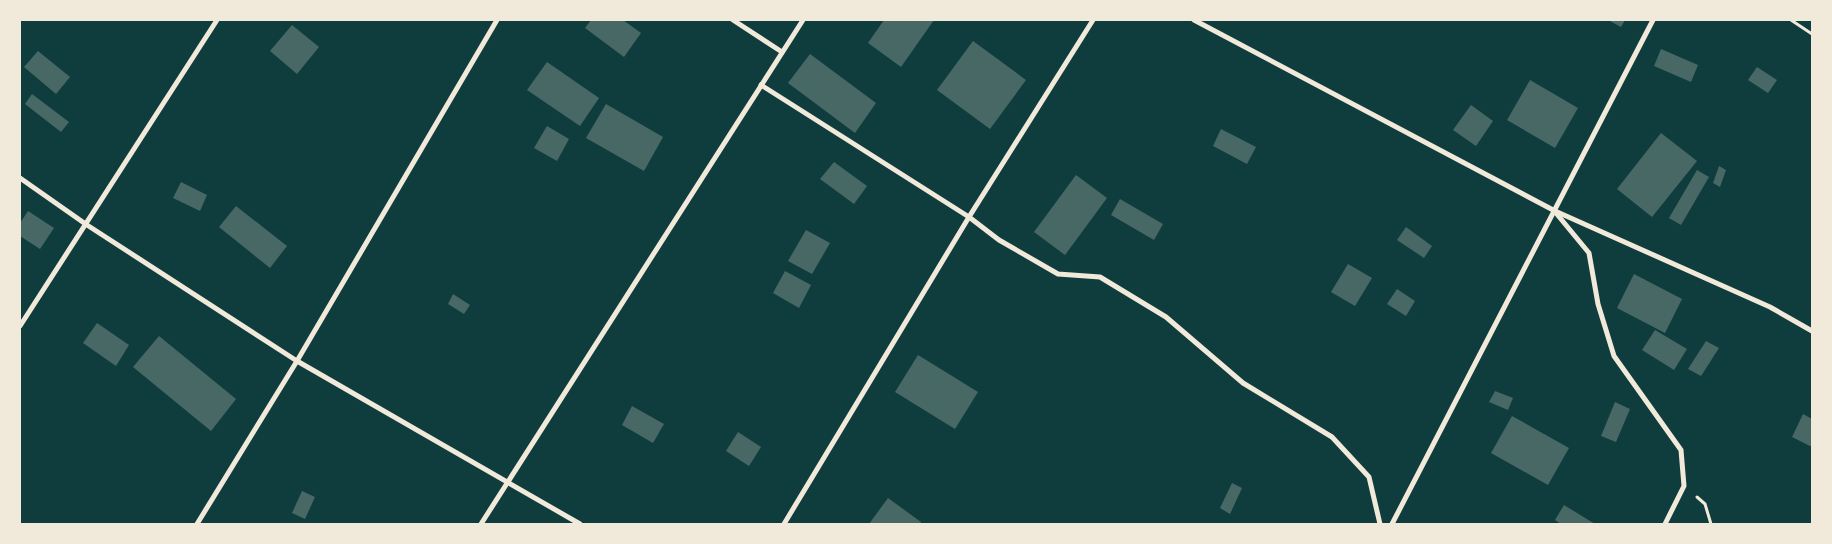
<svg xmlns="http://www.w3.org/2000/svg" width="1832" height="544" font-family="Mulish,sans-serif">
  <rect width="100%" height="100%" fill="#0f3d3e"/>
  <!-- building -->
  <g fill="#486865">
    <path d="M591 20H623L641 33 624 57 585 28Z"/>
    <path d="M884 20H934L901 67 868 43Z"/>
    <path d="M1608 20H1625L1621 27Z"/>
    <path d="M292 25 319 47 297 74 270 51Z"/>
    <path d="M973 41 1026 80 990 129 937 90Z"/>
    <path d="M1661 49 1698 65 1691 82 1654 66Z"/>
    <path d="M38 51 70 77 56 94 24 67Z"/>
    <path d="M810 54 876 103 855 133 788 83Z"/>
    <path d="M547 62 599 98 580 126 527 90Z"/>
    <path d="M1757 67 1777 80 1768 93 1748 80Z"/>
    <path d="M1530 80 1578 108 1555 148 1507 120Z"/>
    <path d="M32 94 69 122 61 132 25 104Z"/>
    <path d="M606 104 663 137 644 171 586 138Z"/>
    <path d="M1471 105 1493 121 1476 146 1453 130Z"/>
    <path d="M547 126 569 139 557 161 534 148Z"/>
    <path d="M1221 129 1256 147 1247 164 1213 146Z"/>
    <path d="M1661 133 1697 161 1652 217 1617 189Z"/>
    <path d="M834 162 867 186 854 204 820 179Z"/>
    <path d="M1719 166 1726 170 1720 187 1713 183Z"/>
    <path d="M1697 170 1709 177 1681 225 1669 218Z"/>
    <path d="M1076 175 1107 198 1065 255 1034 232Z"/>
    <path d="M181 182 207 195 200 211 173 198Z"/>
    <path d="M1120 199 1163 224 1154 240 1111 215Z"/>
    <path d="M236 206 287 246 270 268 219 227Z"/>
    <path d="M28 211 54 228 40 249 20 236V223Z"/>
    <path d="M1406 227 1432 246 1424 258 1397 240Z"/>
    <path d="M806 230 830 243 812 274 788 261Z"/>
    <path d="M1348 264 1372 278 1355 306 1331 292Z"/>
    <path d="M785 271 811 285 799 308 773 293Z"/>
    <path d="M1634 274 1682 299 1665 333 1617 308Z"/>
    <path d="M1397 289 1415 301 1406 316 1387 304Z"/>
    <path d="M453 294 470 305 464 314 448 304Z"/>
    <path d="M97 323 129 345 116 366 83 343Z"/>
    <path d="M1655 330 1687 349 1674 370 1642 350Z"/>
    <path d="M159 336 236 399 211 431 133 367Z"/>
    <path d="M1706 341 1719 348 1701 376 1688 369Z"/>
    <path d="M918 355 978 392 955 429 895 392Z"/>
    <path d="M1495 391 1513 398 1508 410 1489 402Z"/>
    <path d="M1615 402 1630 409 1616 442 1601 436Z"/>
    <path d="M632 406 664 424 653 443 622 425Z"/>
    <path d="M1803 414 1812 419V447L1792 437Z"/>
    <path d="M1512 416 1569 448 1548 485 1491 453Z"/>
    <path d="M738 432 761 447 749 466 726 451Z"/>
    <path d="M1232 483 1242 488 1230 514 1220 508Z"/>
    <path d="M302 491 315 497 305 519 292 513Z"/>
    <path d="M888 498 921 522 920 524H869Z"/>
    <path d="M1564 505 1595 524H1561L1555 520Z"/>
  </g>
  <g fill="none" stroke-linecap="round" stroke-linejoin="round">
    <!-- path -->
    <g stroke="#f1e9da" stroke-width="3">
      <path d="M1791 20 1812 34"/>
      <path d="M1697 497 1705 504 1711 524"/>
    </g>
    <!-- minor -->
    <g stroke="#f1e9da" stroke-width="5">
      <path d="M733 20 782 52"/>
      <path d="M1194 20 1555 211 1770 307 1812 331"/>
      <path d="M761 85 969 217 999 240 1058 274 1100 277 1166 317 1243 383 1332 437 1369 477 1380 524"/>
      <path d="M20 178 87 225 297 361 580 524"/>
      <path d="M1556 213 1589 253 1598 304 1614 356 1681 450 1684 486 1665 524"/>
      <path d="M20 326 217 20"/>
      <path d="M197 524 297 361 497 20"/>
      <path d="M481 524 803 20"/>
      <path d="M784 524 969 217 1093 20"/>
      <path d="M1392 524 1653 20"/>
    </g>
  </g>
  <!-- border -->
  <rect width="1832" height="544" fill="none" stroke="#f1e9da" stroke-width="42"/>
</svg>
